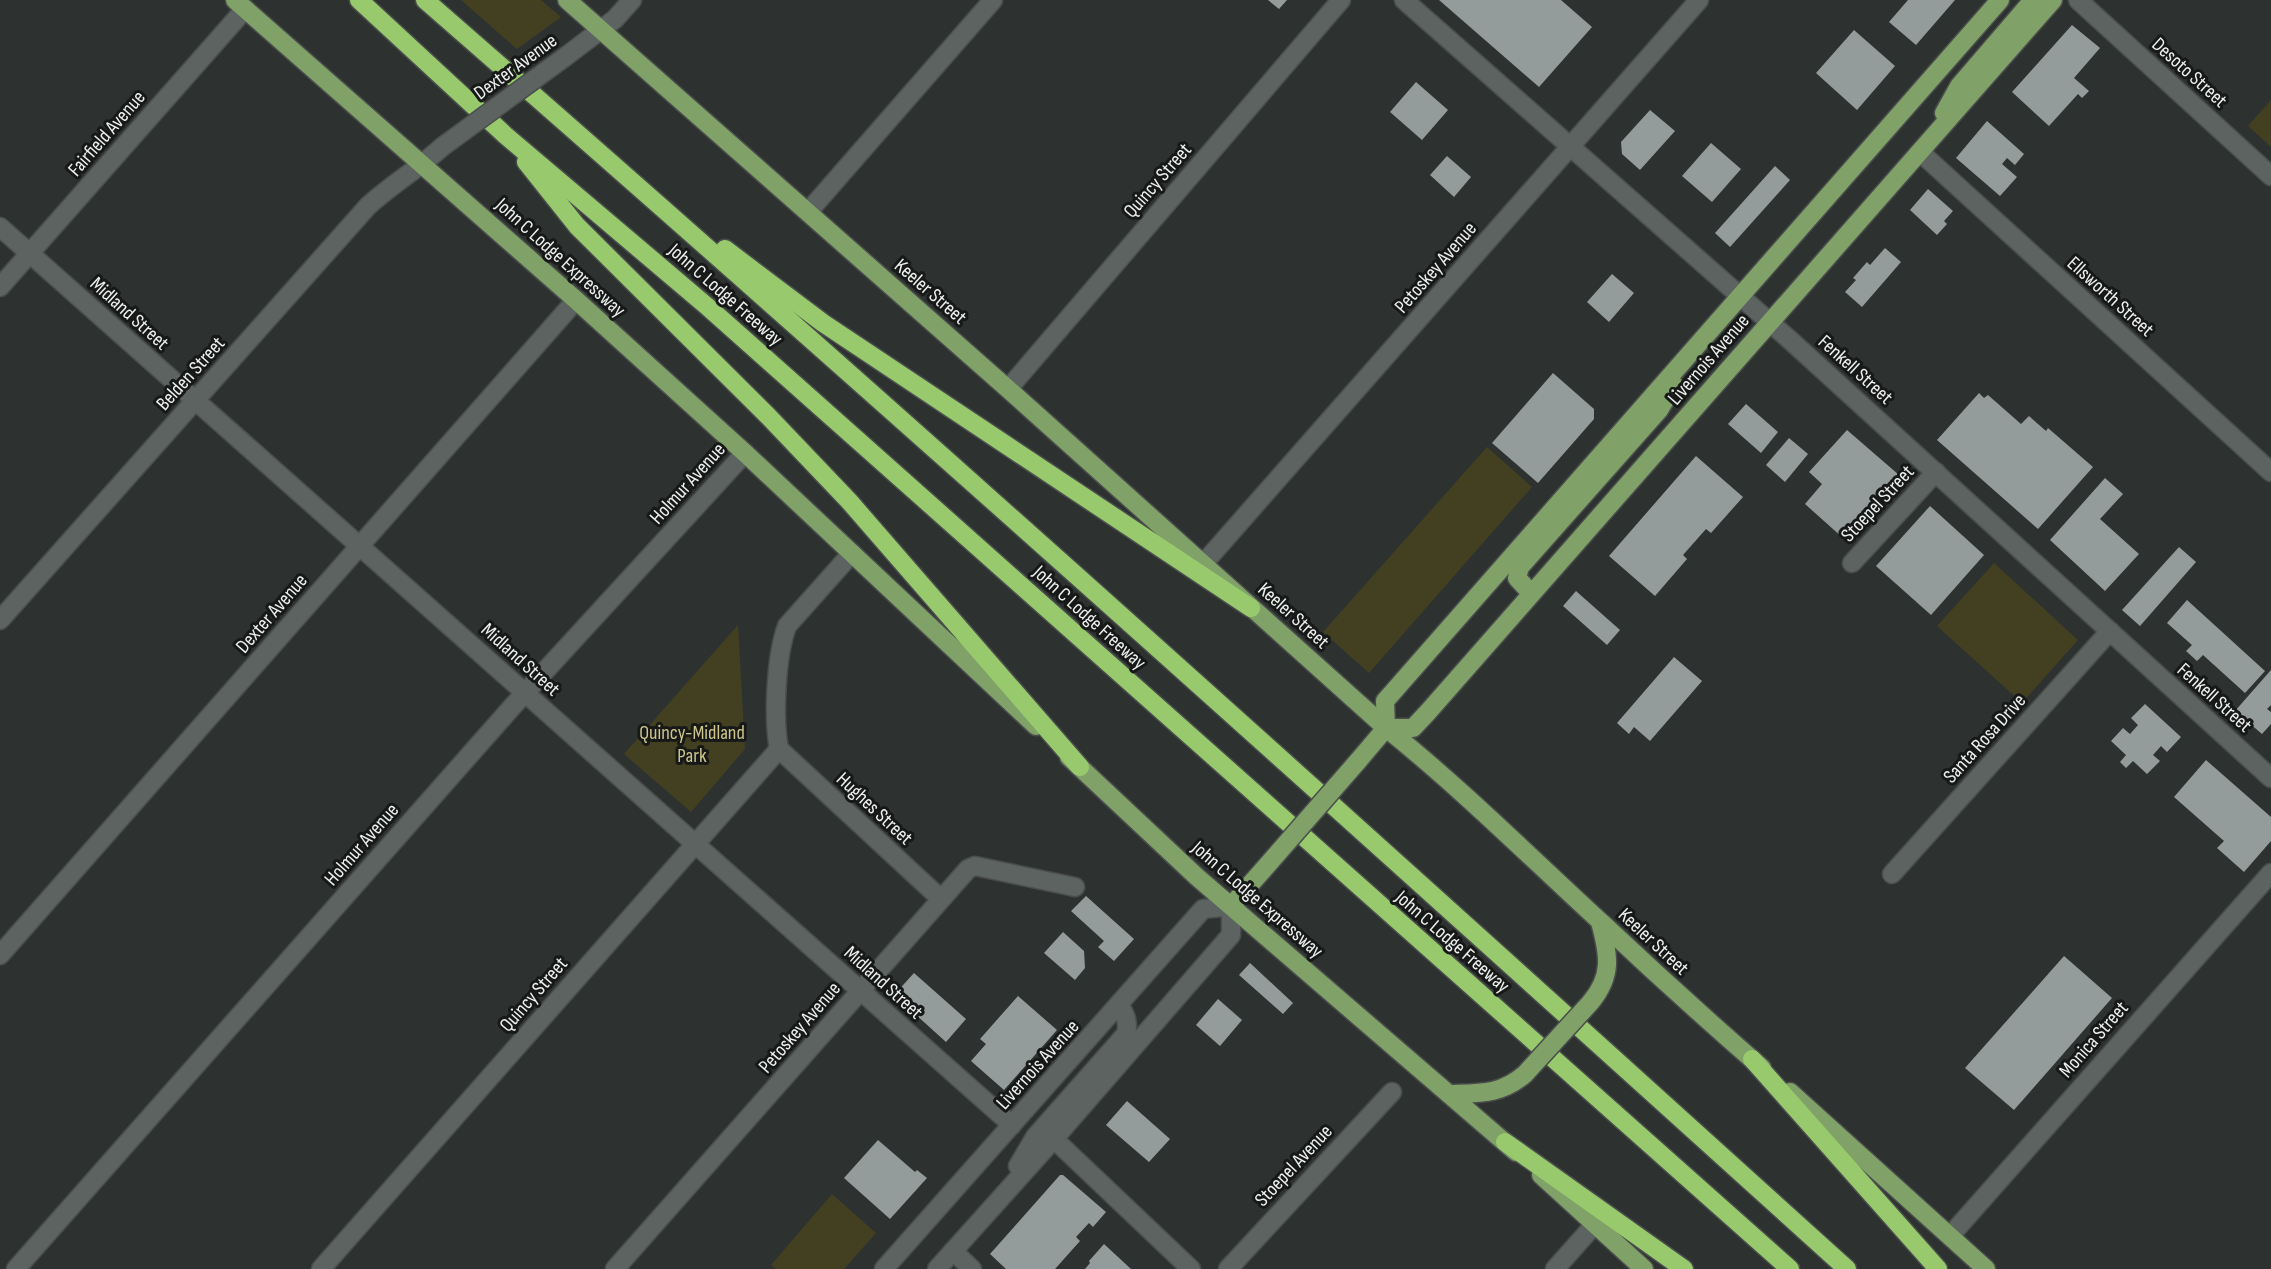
<svg xmlns="http://www.w3.org/2000/svg" width="2271" height="1269" font-family="'Sofia Sans Condensed',sans-serif">
  <rect width="100%" height="100%" fill="#2d3230"/>
  <!-- green -->
  <g fill="#433f21">
    <path d="M461 0H541L561 17 517 49Z"/>
    <path d="M2271 100V147L2248 126Z"/>
    <path d="M1487 447 1532 487 1369 673 1323 632Z"/>
    <path d="M1994 563 2078 640 2022 703 1937 626Z"/>
    <path d="M738 625 745 749 691 812 624 754Z"/>
    <path d="M832 1194 876 1233 844 1269H776L771 1265Z"/>
  </g>
  <!-- building -->
  <g fill="#949c9b">
    <path d="M1268 0H1287L1279 9Z"/>
    <path d="M1439 0H1561L1592 27 1539 87Z"/>
    <path d="M1908 0H1955L1916 45 1889 22Z"/>
    <path d="M2072 25 2100 48 2074 78 2089 91 2082 98 2078 94 2049 126 2012 92Z"/>
    <path d="M1854 30 1895 66 1857 110 1816 73Z"/>
    <path d="M1416 82 1448 110 1422 140 1390 112Z"/>
    <path d="M1650 110 1675 131 1640 170 1622 154 1621 142Z"/>
    <path d="M1987 121 2024 154 2015 165 2007 158 2002 164 2017 177 2000 196 1956 158Z"/>
    <path d="M1711 143 1741 169 1712 202 1682 176Z"/>
    <path d="M1447 156 1471 177 1454 197 1430 175Z"/>
    <path d="M1775 166 1790 180 1730 247 1715 233Z"/>
    <path d="M1928 189 1953 211 1944 221 1947 224 1937 235 1910 210Z"/>
    <path d="M1885 248 1901 262 1862 307 1845 292 1856 280 1853 278 1867 262 1870 265Z"/>
    <path d="M1612 274 1634 293 1609 322 1587 302Z"/>
    <path d="M1553 373 1594 409V419L1538 483 1492 443Z"/>
    <path d="M1979 393 1984 398 1988 395 2021 424 2029 416 2046 431 2048 428 2093 467 2038 529 1937 440Z"/>
    <path d="M1746 404 1778 432 1761 453 1728 424Z"/>
    <path d="M1847 430 1899 475 1843 538 1805 504 1822 484 1809 472Z"/>
    <path d="M1789 438 1808 454 1785 482 1766 465Z"/>
    <path d="M1696 456 1743 497 1711 533 1706 529 1683 555 1687 559 1655 596 1609 556Z"/>
    <path d="M2105 478 2123 494 2100 519 2139 554 2105 591 2050 540Z"/>
    <path d="M1930 506 1984 555 1931 615 1876 566Z"/>
    <path d="M2179 547 2196 562 2140 626 2122 610Z"/>
    <path d="M1576 591 1620 630 1607 645 1563 606Z"/>
    <path d="M2187 600 2265 671 2245 693 2203 655 2197 661 2186 651 2192 645 2167 623Z"/>
    <path d="M1674 657 1702 681 1650 741 1634 727 1629 734 1617 723Z"/>
    <path d="M2271 670V705L2267 709 2271 712V724L2262 734 2235 711Z"/>
    <path d="M2145 704 2181 737 2167 752 2161 746 2153 755 2160 761 2147 774 2133 761 2126 768 2120 762 2126 755 2111 741 2123 728 2130 734 2138 725 2131 718Z"/>
    <path d="M2206 760 2271 817V841L2244 872 2217 848 2224 841 2174 797Z"/>
    <path d="M1086 896 1134 939 1114 961 1098 947 1104 941 1071 911Z"/>
    <path d="M1063 932 1084 951 1085 968 1075 980 1044 953Z"/>
    <path d="M2064 956 2112 998 2014 1110 1965 1068Z"/>
    <path d="M1250 963 1293 1003 1283 1014 1239 975Z"/>
    <path d="M914 973 966 1019 946 1042 894 995Z"/>
    <path d="M1018 996 1057 1030 1004 1090 971 1061 986 1044 980 1039Z"/>
    <path d="M1218 999 1242 1020 1220 1046 1196 1025Z"/>
    <path d="M1127 1101 1170 1139 1149 1162 1106 1125Z"/>
    <path d="M878 1140 915 1172 917 1170 927 1178 890 1219 844 1178Z"/>
    <path d="M1060 1175H1063L1106 1212 1093 1227 1089 1223 1076 1237 1080 1241 1055 1269H1006L990 1254Z"/>
    <path d="M1104 1244 1131 1269H1085L1090 1263 1089 1261Z"/>
  </g>
  <g fill="none" stroke-linecap="round" stroke-linejoin="round">
    <!-- minor casing -->
    <g stroke="#4a4d4b" stroke-width="21">
      <g id="minor">
        <path d="M1404 0 1790 340 2271 778"/>
        <path d="M2078 0 2271 176"/>
        <path d="M565 57 615 19 632 0"/>
        <path d="M1920 152 2271 472"/>
        <path d="M808 212 993 0"/>
        <path d="M0 227 1012 1125"/>
        <path d="M0 287 245 9"/>
        <path d="M1008 389 1341 0"/>
        <path d="M1204 563 1699 0"/>
        <path d="M1852 563 1936 472"/>
        <path d="M0 620 368 206C392 184 418 169 442 147"/>
        <path d="M779 749 941 899"/>
        <path d="M779 749C773 717 776 656 787 626L852 553"/>
        <path d="M1892 874 2110 631"/>
        <path d="M0 955 576 300"/>
        <path d="M1054 1139 1191 1269"/>
        <path d="M1018 1166 1035 1137 1126 1034C1129 1022 1125 1014 1119 1004"/>
        <path d="M1950 1236 2271 873"/>
        <path d="M953 1251 972 1269"/>
        <path d="M16 1269 512 707 745 453"/>
        <path d="M321 1269 779 749"/>
        <path d="M615 1269 968 869 975 866 1075 887"/>
        <path d="M884 1269 1203 909 1231 906V935L1059 1133 937 1269"/>
        <path d="M1228 1269 1392 1092"/>
        <path d="M1555 1269 1595 1224"/>
      </g>
    </g>
    <!-- major casing -->
    <g stroke="#4a4d4b" stroke-width="21">
      <g id="major">
        <path d="M235 0 576 300 745 453 1036 726"/>
        <path d="M567 0 1008 389 1386 728C1462 789 1531 858 1603 924 1655 973 1708 1021 1762 1068"/>
        <path d="M1944 113 1959 86 2033 0"/>
        <path d="M1531 593 1517 578 1520 567 1659 410 1674 385"/>
        <path d="M1386 728H1413L1428 712 2053 0"/>
        <path d="M1069 757 1197 877 1516 1152"/>
        <path d="M1358 761 1386 728 1385 701 1393 692 2000 0"/>
        <path d="M1231 906 1263 870"/>
        <path d="M1590 1003C1613 976 1609 955 1600 922"/>
        <path d="M1790 1092 1986 1269"/>
        <path d="M1449 1094C1479 1093 1501 1095 1525 1074"/>
        <path d="M1541 1175 1644 1269"/>
      </g>
    </g>
    <!-- highway casing -->
    <g stroke="#4a4d4b" stroke-width="21">
      <g id="highway">
        <path d="M359 0 505 135 709 308 1790 1269"/>
        <path d="M425 0C904 418 1376 843 1847 1269"/>
        <path d="M526 162 577 226 768 416 849 501 1080 767"/>
        <path d="M725 249 823 323 1251 608"/>
        <path d="M1752 1059 1938 1269"/>
        <path d="M1505 1142 1684 1269"/>
      </g>
    </g>
    <!-- minor -->
    <use href="#minor" stroke="#5d6360" stroke-width="18"/>
    <!-- major -->
    <use href="#major" stroke="#80a168" stroke-width="18"/>
    <!-- highway -->
    <use href="#highway" stroke="#98ca6d" stroke-width="18"/>
    <!-- minor-bridge casing -->
    <g stroke="#4a4d4b" stroke-width="21" stroke-linecap="butt">
      <path id="minor-bridge" d="M442 147 565 57"/>
    </g>
    <!-- major-bridge casing -->
    <g stroke="#4a4d4b" stroke-width="21" stroke-linecap="butt">
      <g id="major-bridge">
        <path d="M1263 870 1358 761"/>
        <path d="M1525 1074 1590 1003"/>
      </g>
    </g>
    <!-- minor-bridge -->
    <use href="#minor-bridge" stroke="#5d6360" stroke-width="18"/>
    <!-- major-bridge -->
    <use href="#major-bridge" stroke="#80a168" stroke-width="18"/>
  </g>
  <g text-anchor="middle" stroke-width="6" stroke-linejoin="round" paint-order="stroke">
    <!-- street labels -->
    <g font-size="20" fill="#edf0ee" stroke="#171918">
      <text transform="translate(515 66) rotate(-36)" y="7">Dexter Avenue</text>
      <text transform="translate(2190 72) rotate(42)" y="7">Desoto Street</text>
      <text transform="translate(106 133) rotate(-49)" y="7">Fairfield Avenue</text>
      <text transform="translate(1157 180) rotate(-49)" y="7">Quincy Street</text>
      <text transform="translate(561 257) rotate(42)" y="7">John C Lodge Expressway</text>
      <text transform="translate(1435 267) rotate(-49)" y="7">Petoskey Avenue</text>
      <text transform="translate(931 291) rotate(41)" y="7">Keeler Street</text>
      <text transform="translate(726 294) rotate(41)" y="7">John C Lodge Freeway</text>
      <text transform="translate(2111 296) rotate(42)" y="7">Ellsworth Street</text>
      <text transform="translate(130 313) rotate(42)" y="7">Midland Street</text>
      <text transform="translate(1708 359) rotate(-49)" y="7">Livernois Avenue</text>
      <text transform="translate(1856 369) rotate(42)" y="7">Fenkell Street</text>
      <text transform="translate(190 373) rotate(-48)" y="7">Belden Street</text>
      <text transform="translate(687 483) rotate(-48)" y="7">Holmur Avenue</text>
      <text transform="translate(1877 503) rotate(-47)" y="7">Stoepel Street</text>
      <text transform="translate(271 613) rotate(-49)" y="7">Dexter Avenue</text>
      <text transform="translate(1294 615) rotate(42)" y="7">Keeler Street</text>
      <text transform="translate(1090 617) rotate(42)" y="7">John C Lodge Freeway</text>
      <text transform="translate(521 659) rotate(42)" y="7">Midland Street</text>
      <text transform="translate(2215 697) rotate(42)" y="7">Fenkell Street</text>
      <text transform="translate(1984 738) rotate(-48)" y="7">Santa Rosa Drive</text>
      <text transform="translate(875 808) rotate(43)" y="7">Hughes Street</text>
      <text transform="translate(361 844) rotate(-49)" y="7">Holmur Avenue</text>
      <text transform="translate(1258 899) rotate(41)" y="7">John C Lodge Expressway</text>
      <text transform="translate(1453 941) rotate(41)" y="7">John C Lodge Freeway</text>
      <text transform="translate(1654 941) rotate(43)" y="7">Keeler Street</text>
      <text transform="translate(884 982) rotate(42)" y="7">Midland Street</text>
      <text transform="translate(533 994) rotate(-49)" y="7">Quincy Street</text>
      <text transform="translate(799 1027) rotate(-49)" y="7">Petoskey Avenue</text>
      <text transform="translate(2093 1039) rotate(-49)" y="7">Monica Street</text>
      <text transform="translate(1037 1064) rotate(-48)" y="7">Livernois Avenue</text>
      <text transform="translate(1293 1165) rotate(-47)" y="7">Stoepel Avenue</text>
    </g>
    <!-- park labels -->
    <g font-size="20" fill="#cec68c" stroke="#171918">
      <text x="692" y="739">Quincy-Midland<tspan x="692" dy="23">Park</tspan></text>
    </g>
  </g>
</svg>
